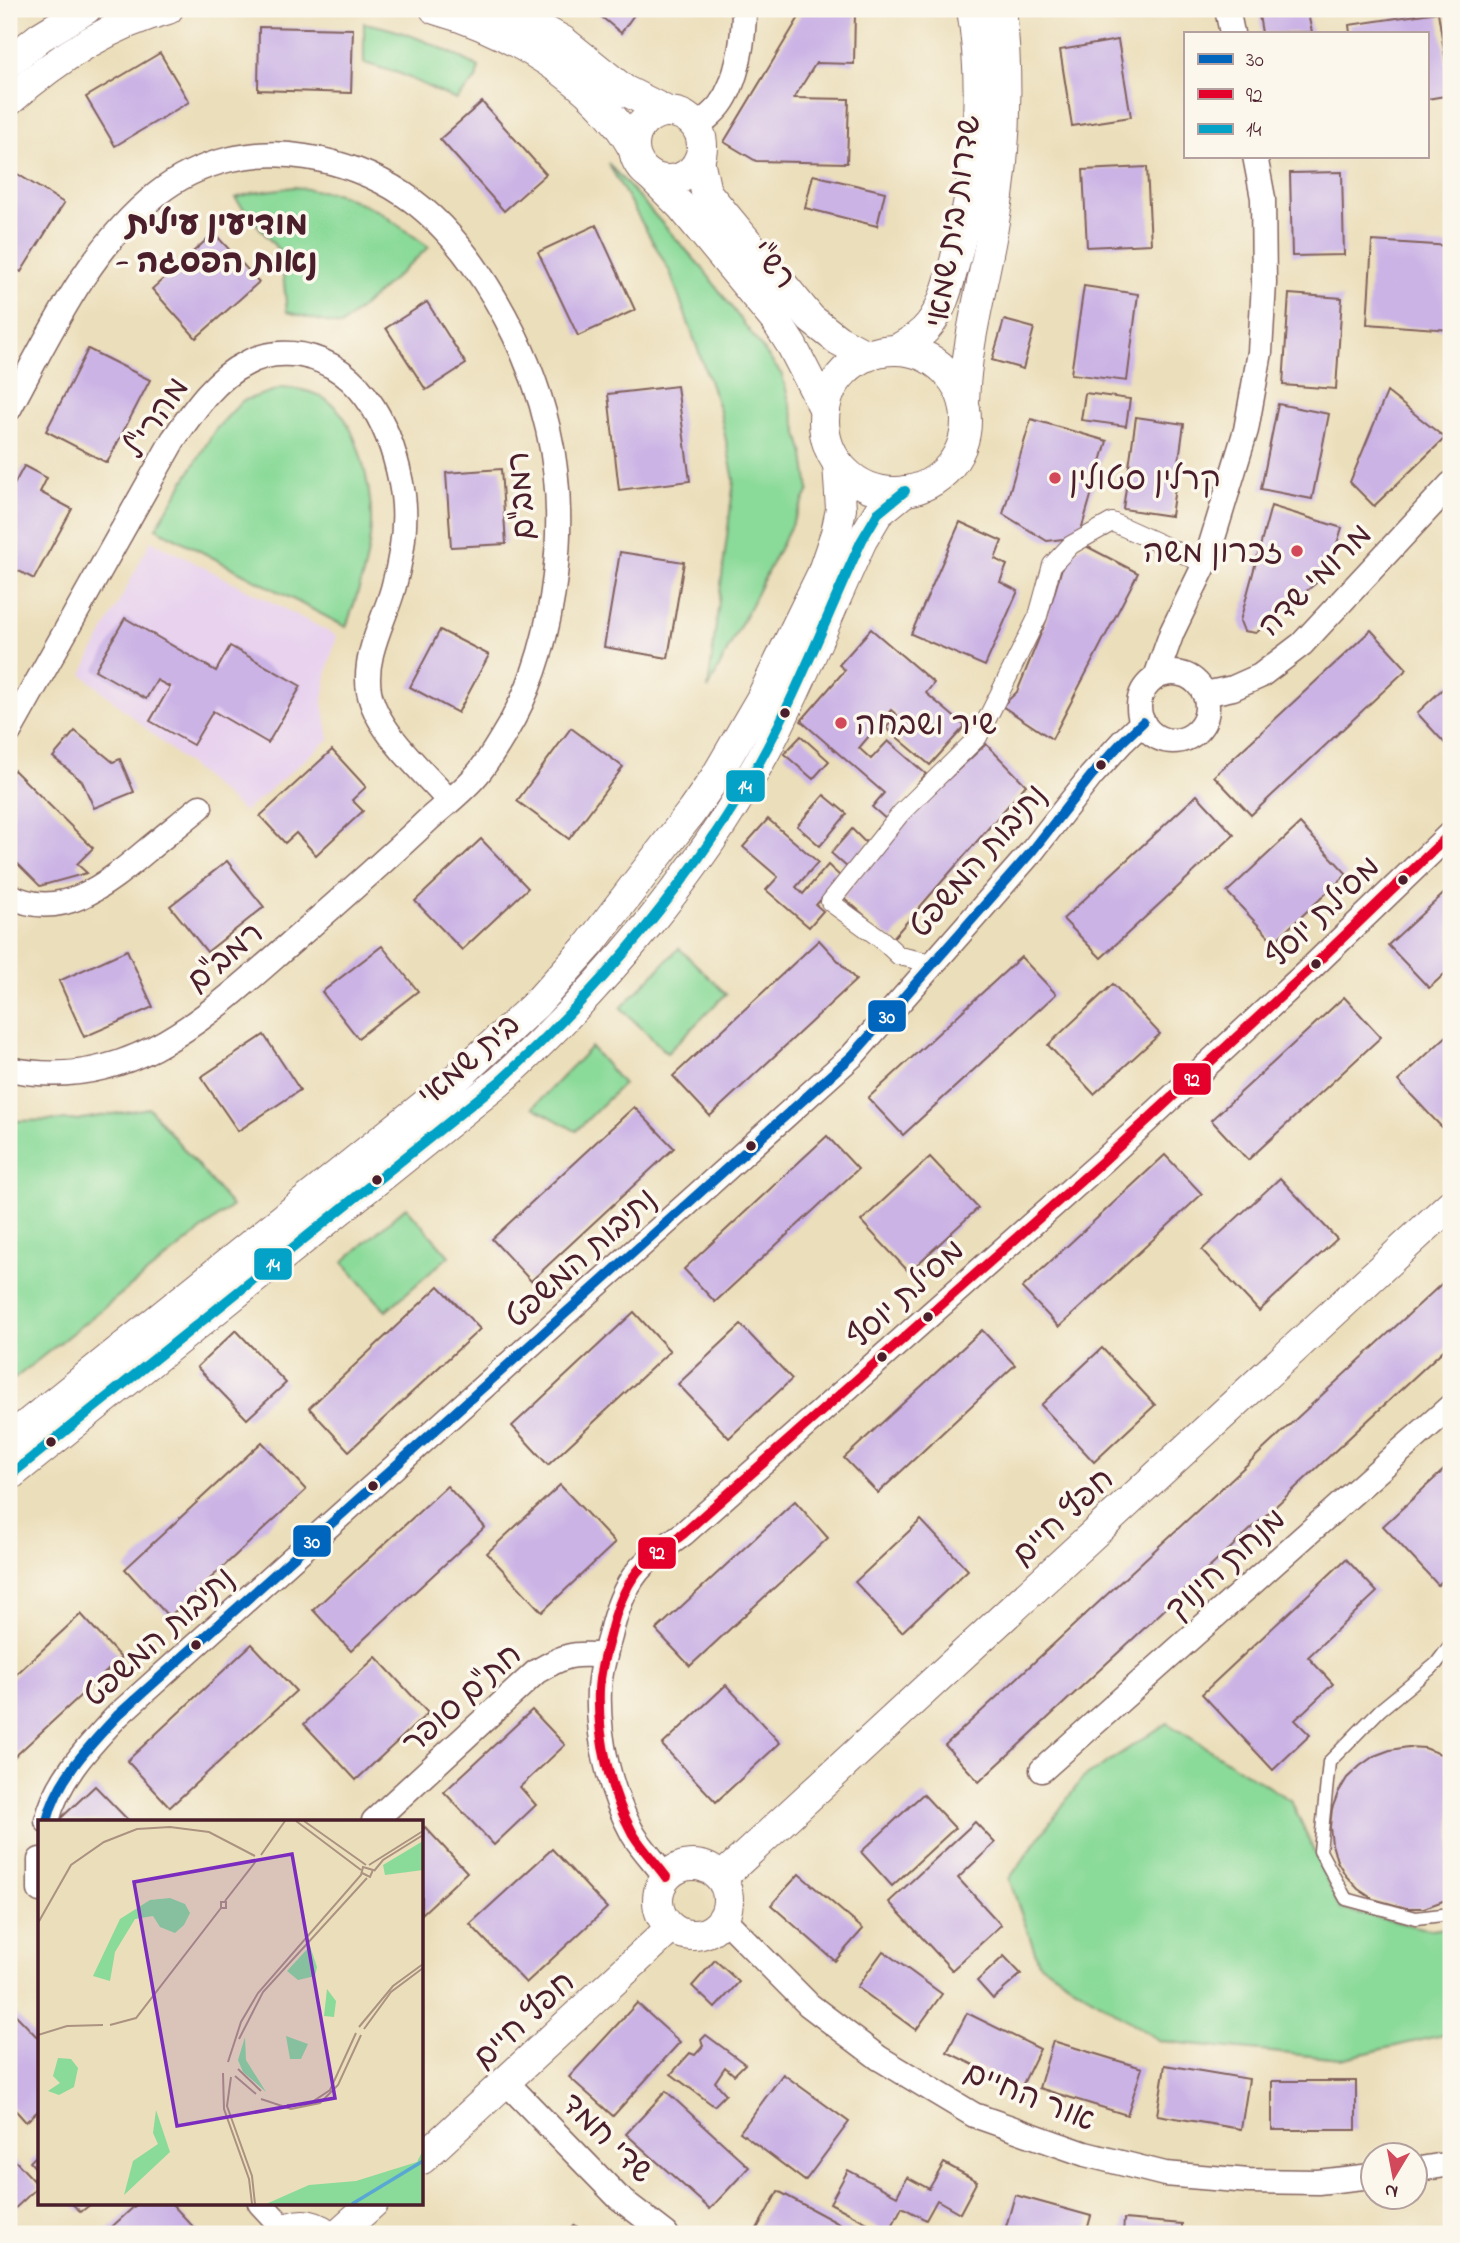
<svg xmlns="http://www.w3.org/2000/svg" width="1460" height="2243" font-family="'Indie Flower','Playpen Sans Hebrew',sans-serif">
  <rect width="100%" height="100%" fill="#fbf7ec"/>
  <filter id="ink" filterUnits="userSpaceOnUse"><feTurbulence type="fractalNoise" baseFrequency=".0143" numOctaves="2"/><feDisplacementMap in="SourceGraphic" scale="14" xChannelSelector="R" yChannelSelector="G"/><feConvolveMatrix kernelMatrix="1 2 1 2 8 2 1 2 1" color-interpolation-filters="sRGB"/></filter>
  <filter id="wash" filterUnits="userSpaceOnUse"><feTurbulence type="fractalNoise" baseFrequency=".00686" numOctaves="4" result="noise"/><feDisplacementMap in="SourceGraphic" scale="28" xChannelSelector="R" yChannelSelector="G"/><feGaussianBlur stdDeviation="1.57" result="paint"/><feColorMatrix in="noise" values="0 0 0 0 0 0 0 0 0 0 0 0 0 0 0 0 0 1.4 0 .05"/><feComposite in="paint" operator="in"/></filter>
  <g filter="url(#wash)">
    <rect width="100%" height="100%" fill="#ebdeba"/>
    <!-- built -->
    <path fill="#e8d2ee" d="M151 540 337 636 328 667 323 702 329 739 244 812 82 674Z"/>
    <!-- green -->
    <g fill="#8ada99" stroke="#6a7c62" stroke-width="2">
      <path d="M364 23C405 30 443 48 479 67L476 79 456 100 401 74 364 63Z"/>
      <path d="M608 163 703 269 782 375 804 455 809 490 708 689 734 480 720 411 670 272Z"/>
      <path d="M294 187 339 194 378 211 429 247 341 326 287 312 281 253 235 198 252 193Z"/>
      <path d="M282 388C300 388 317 392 332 404 358 425 372 490 371 523 370 559 358 594 346 627L156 528 215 430 242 401Z"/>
      <path d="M679 948 726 994 667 1053 621 1008Z"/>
      <path d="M591 1047 623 1084 576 1131 533 1107Z"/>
      <path d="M149 1108 232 1206 9 1383V1121L76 1120Z"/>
      <path d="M406 1207 449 1256 386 1311 343 1262Z"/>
      <path d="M1167 1723 1291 1801 1340 1909 1432 1930 1451 1927V2033L1341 2059 1160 2041 1039 1963 1009 1879 1082 1779Z"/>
    </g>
    <g id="blocks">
      <!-- building -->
      <g fill="#cbb3e5">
        <path d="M592 9H638L621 33Z"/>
        <path d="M804 9 855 11 854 64 816 63 794 98 849 99 847 163 756 161 724 142Z"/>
        <path d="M1258 9H1307L1312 32 1262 33Z"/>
        <path d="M1438 12 1451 95 1427 99V33H1350L1349 25Z"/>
        <path d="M259 27 353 29 351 93 258 90Z"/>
        <path d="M1118 40 1131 117 1072 126 1060 50Z"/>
        <path d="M160 53 189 102 115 146 86 97Z"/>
        <path d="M482 102 546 174 504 211 440 139Z"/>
        <path d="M1147 167 1151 244 1087 247 1083 170Z"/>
        <path d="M11 170 64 203 21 272 9 265V173Z"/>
        <path d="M1342 172 1344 255 1292 256 1290 173Z"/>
        <path d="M813 175 885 192 877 226 805 208Z"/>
        <path d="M596 225 635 310 578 336 538 252Z"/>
        <path d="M214 233 259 282 196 338 152 289Z"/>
        <path d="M1372 241 1451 246V330L1367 324Z"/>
        <path d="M1084 286 1138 294 1127 381 1071 374Z"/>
        <path d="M1289 294 1342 298 1336 389 1283 385Z"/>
        <path d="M427 302 466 364 426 390 386 328Z"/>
        <path d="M1004 320 1034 328 1023 369 992 360Z"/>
        <path d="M88 349 150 380 107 463 46 431Z"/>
        <path d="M677 386 690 481 619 490 608 394Z"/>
        <path d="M1387 392 1445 438 1374 506 1350 482Z"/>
        <path d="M1085 393 1130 399 1126 426 1081 420Z"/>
        <path d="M1278 404 1329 414 1312 499 1261 489Z"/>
        <path d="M1136 417 1184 424 1171 516 1123 509Z"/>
        <path d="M1031 419 1107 441 1079 537 1047 541 1003 514Z"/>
        <path d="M24 466 47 478 40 492 72 509 34 579 9 566V494Z"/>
        <path d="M501 469 506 544 451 547 446 473Z"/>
        <path d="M1271 506 1342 528 1327 574 1256 633 1244 631 1240 621Z"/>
        <path d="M960 522 1002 541 995 559 1007 565 1000 582 1018 591 985 666 911 634Z"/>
        <path d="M1084 545 1138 573 1052 739 1002 706 1017 692 1046 621 1064 561Z"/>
        <path d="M620 552 684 562 668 658 604 647Z"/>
        <path d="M125 618 216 671 230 646 301 686 268 743 213 711 193 745 150 721 170 687 157 680 146 699 95 670Z"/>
        <path d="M871 629 934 683 926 693 965 726 930 765 886 728 897 715 891 710 859 748 871 759 888 741 926 774 887 820 872 807 884 793 801 721 845 670 839 665Z"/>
        <path d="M440 630 489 655 458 713 410 687Z"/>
        <path d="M1371 630 1407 669 1251 815 1214 776Z"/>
        <path d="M1451 681V750L1417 713Z"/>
        <path d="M571 728 623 767 569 839 517 801Z"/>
        <path d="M75 731 113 762 120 759 134 792 94 808 82 781 53 757Z"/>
        <path d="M801 736 829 761 813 779 784 754Z"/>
        <path d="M986 744 1026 785 892 939 843 897 902 822Z"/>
        <path d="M332 750 366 787 352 800 363 811 316 855 296 833 285 843 260 816Z"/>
        <path d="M14 770 93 848 77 864 87 873 40 886 9 855V775Z"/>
        <path d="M824 795 847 814 820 846 797 826Z"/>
        <path d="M1197 795 1234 835 1101 958 1063 919Z"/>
        <path d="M768 819 818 862 796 887 803 894 828 865 841 877 816 905 823 911 809 927 766 890 778 877 743 847Z"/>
        <path d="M1300 824 1347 874 1274 942 1227 892Z"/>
        <path d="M852 829 867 844 848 868 831 853Z"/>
        <path d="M481 839 528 888 462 950 415 901Z"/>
        <path d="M227 861 264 907 207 952 170 906Z"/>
        <path d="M1451 887V968L1429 988 1388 945Z"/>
        <path d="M819 940 856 980 710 1116 673 1076Z"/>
        <path d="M382 946 418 991 358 1038 322 992Z"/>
        <path d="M127 950 153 1007 84 1037 59 981Z"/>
        <path d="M1021 957 1056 994 903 1135 868 1098Z"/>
        <path d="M1113 984 1160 1034 1094 1094 1048 1045Z"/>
        <path d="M1344 997 1381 1037 1248 1160 1211 1120Z"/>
        <path d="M1451 1032V1137L1398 1081Z"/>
        <path d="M264 1035 300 1090 238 1131 201 1077Z"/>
        <path d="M634 1107 674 1148 531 1281 492 1239Z"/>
        <path d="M827 1136 858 1169 715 1302 684 1269Z"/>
        <path d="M1165 1155 1202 1194 1059 1327 1022 1288Z"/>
        <path d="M930 1157 978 1208 909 1272 861 1221Z"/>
        <path d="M1280 1178 1337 1239 1259 1311 1202 1250Z"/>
        <path d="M1451 1275V1343L979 1782 945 1745Z"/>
        <path d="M439 1286 480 1329 349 1451 309 1408Z"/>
        <path d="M634 1312 670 1351 548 1465 512 1426Z"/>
        <path d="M741 1325 792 1379 729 1438 678 1384Z"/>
        <path d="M236 1330 286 1383 247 1419 197 1367Z"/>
        <path d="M982 1330 1015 1365 878 1493 844 1458Z"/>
        <path d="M1102 1348 1155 1405 1094 1462 1041 1405Z"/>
        <path d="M262 1442 306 1490 169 1617 125 1569Z"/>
        <path d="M1447 1467 1451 1472V1572L1438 1585 1383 1526Z"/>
        <path d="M560 1485 615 1543 542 1612 487 1553Z"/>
        <path d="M447 1486 485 1527 351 1651 313 1610Z"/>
        <path d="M795 1501 828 1538 690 1666 656 1630Z"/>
        <path d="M921 1520 968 1570 902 1632 855 1582Z"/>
        <path d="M1346 1559 1377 1592 1308 1657 1333 1684 1295 1720 1310 1735 1273 1770 1202 1694Z"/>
        <path d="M81 1614 121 1658 9 1762V1681Z"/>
        <path d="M252 1644 296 1691 170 1807 127 1761Z"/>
        <path d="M376 1657 428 1713 356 1780 304 1724Z"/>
        <path d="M726 1685 780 1743 716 1802 662 1745Z"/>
        <path d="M532 1710 565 1745 520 1787 536 1805 494 1845 444 1792Z"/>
        <path d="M1408 1747 1425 1748 1451 1758V1898L1424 1908H1406L1373 1899 1358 1889 1346 1876 1337 1861 1332 1844 1330 1827 1332 1809 1338 1793 1347 1778 1360 1766 1374 1756 1390 1750Z"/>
        <path d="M95 1786 129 1821H62L60 1819Z"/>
        <path d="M923 1794 955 1828 892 1886 861 1852Z"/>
        <path d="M975 1822 995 1843 958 1878 1001 1925 952 1970 889 1902Z"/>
        <path d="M425 1827 467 1872 422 1914V1830Z"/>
        <path d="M552 1849 607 1908 526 1983 470 1924Z"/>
        <path d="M799 1874 863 1929 835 1961 771 1905Z"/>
        <path d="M883 1951 942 1994 916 2030 857 1987Z"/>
        <path d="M1004 1956 1021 1974 993 1999 977 1981Z"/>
        <path d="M715 1960 739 1982 715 2008 692 1986Z"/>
        <path d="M637 2003 680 2042 613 2116 569 2077Z"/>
        <path d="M14 2013 40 2040V2109L26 2122 9 2103V2018Z"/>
        <path d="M967 2013 1040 2049 1021 2088 947 2052Z"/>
        <path d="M706 2035 745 2064 734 2075 725 2067 715 2082 726 2094 714 2106 671 2074 690 2053 695 2055 703 2046 701 2040Z"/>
        <path d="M1053 2041 1142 2068 1127 2115 1039 2088Z"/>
        <path d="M1165 2065 1249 2079 1241 2129 1157 2115Z"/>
        <path d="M783 2074 849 2122 805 2181 740 2132Z"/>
        <rect x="1272" y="2081" width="84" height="49"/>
        <path d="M666 2091 749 2167 710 2209 626 2134Z"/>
        <path d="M40 2152V2173L30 2162Z"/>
        <path d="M9 2154 39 2186 9 2214Z"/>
        <path d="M944 2163 977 2181 960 2213 937 2200 926 2220 902 2207 888 2234 830 2203 848 2170 897 2196 907 2177 929 2189Z"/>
        <path d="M778 2191 858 2234H754Z"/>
        <path d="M1015 2195 1091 2216 1086 2234H1004Z"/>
        <path d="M71 2203H92L81 2212Z"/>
        <path d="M138 2203H171L200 2234H104Z"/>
        <path d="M1124 2219 1182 2224V2234H1123Z"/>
        <path d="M575 2225 585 2234H567Z"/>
      </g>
    </g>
  </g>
  <g filter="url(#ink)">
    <use href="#blocks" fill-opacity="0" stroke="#82625d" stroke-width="2"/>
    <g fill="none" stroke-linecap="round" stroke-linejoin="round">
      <!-- service casing -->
      <g stroke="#82625d" stroke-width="15">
        <path id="service" d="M1451 1644 1436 1664 1380 1710 1329 1762 1320 1851 1346 1899 1416 1918 1451 1914"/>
      </g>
      <!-- pedestrian casing -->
      <g stroke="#82625d" stroke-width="20">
        <path id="pedestrian" d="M932 963 899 956 881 939 830 902 901 813 978 737 1038 616 1052 565 1071 545 1112 522 1205 564"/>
      </g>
      <!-- minor casing -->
      <g stroke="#82625d" stroke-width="27">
        <g id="minor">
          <path d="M1227 9 1232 33"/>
          <path d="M696 128C704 120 714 113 720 105 738 81 744 38 744 9"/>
          <path d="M9 409C50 333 88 249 157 194 198 161 255 148 306 157 339 162 375 175 403 194 473 240 530 349 548 429 569 519 557 637 513 719 503 736 492 756 480 771 466 789 446 804 429 819 385 861 338 902 292 942 208 1015 130 1094 9 1069"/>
          <circle cx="1173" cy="707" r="34"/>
          <path d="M1156 677 1172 632 1205 564 1246 430 1260 352 1264 283 1263 198 1255 156"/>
          <path d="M1205 694 1233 688 1260 676 1302 644 1451 484"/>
          <path d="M9 732 173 440C192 413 214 379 245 364 262 354 282 352 301 355 366 367 394 435 403 495 407 525 401 560 393 589 384 621 363 656 369 691 376 731 423 771 449 801"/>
          <path d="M9 895C60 923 107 884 145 852 163 837 182 822 200 807"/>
          <path d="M1042 1770 1451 1406"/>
          <path d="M47 1821C57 1779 89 1746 118 1715L852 1056 1033 850 1091 776 1122 742 1143 722"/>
          <path d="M374 1821 536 1672C563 1656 572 1652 605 1656"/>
          <path d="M40 1860V1890"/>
          <path d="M666 1877C656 1863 642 1849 633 1834 610 1792 597 1738 599 1689 600 1671 605 1653 610 1636 615 1614 623 1590 637 1572 649 1557 667 1546 683 1534L1102 1162 1306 973 1451 833"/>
          <path d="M724 1919 809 2005 879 2058 974 2115 1085 2154 1165 2174 1249 2181 1318 2182 1372 2176"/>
          <path d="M507 2083 618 2197 666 2234"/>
          <path d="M1414 2170 1451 2164"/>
          <path d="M260 2203 285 2230"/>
        </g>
      </g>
      <!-- tertiary casing -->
      <g stroke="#82625d" stroke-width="32">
        <g id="tertiary">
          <path d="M435 9C507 29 597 81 633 148"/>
          <path d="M505 9 563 41 624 90 668 112"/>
          <path d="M9 62 40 37 86 9"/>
          <path d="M9 101C55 60 108 25 168 9"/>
          <circle cx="668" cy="146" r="34"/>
          <path d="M699 160 706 192 811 319 838 340 868 356"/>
          <path d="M650 175 682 207 776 321 792 346 825 410"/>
          <path d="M896 350C908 343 921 336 930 324 943 307 948 285 954 265 977 183 986 93 972 9"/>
          <circle cx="895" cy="421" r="71"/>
          <path d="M964 402C966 344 982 289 992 233 1006 159 1009 83 1001 9"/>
          <path d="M9 1439 447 1087 536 1004 589 945 692 811 715 778 761 699 822 574 836 533 841 509 838 464"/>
          <path d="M9 1476 499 1082C601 989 702 870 767 748 803 680 830 608 862 540L878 513 905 491"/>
          <circle cx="693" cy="1900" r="35"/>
          <path d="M721 1878 1451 1204"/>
          <path d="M422 2159 671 1928"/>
          <path d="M280 2234C295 2221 312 2223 327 2234"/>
          <path d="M338 2234 373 2203"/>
        </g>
      </g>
      <!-- service -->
      <use href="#service" stroke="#fff" stroke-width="12"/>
      <!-- pedestrian -->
      <use href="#pedestrian" stroke="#fff" stroke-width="18"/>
      <!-- minor -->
      <use href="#minor" stroke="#fff" stroke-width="24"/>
      <!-- tertiary -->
      <use href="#tertiary" stroke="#fff" stroke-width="30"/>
      <!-- bus-1 casing -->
      <g stroke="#fbf7ec" stroke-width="16">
        <path id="bus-1" d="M47 1821C57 1779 89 1746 118 1715L852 1056 1033 850 1091 776 1122 742 1143 722"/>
      </g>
      <!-- bus-2 casing -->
      <g stroke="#fbf7ec" stroke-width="16">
        <path id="bus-2" d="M666 1877C656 1863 642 1849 633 1834 610 1792 597 1738 599 1689 600 1671 605 1653 610 1636 615 1614 623 1590 637 1572 649 1557 667 1546 683 1534L1102 1162 1306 973 1451 833"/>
      </g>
      <!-- bus-3 casing -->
      <g stroke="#fbf7ec" stroke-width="16">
        <path id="bus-3" d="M9 1476 499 1082C601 989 702 870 767 748 803 680 830 608 862 540L878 513 905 491"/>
      </g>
      <!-- bus-1 -->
      <use href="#bus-1" stroke="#0065bd" stroke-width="10"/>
      <!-- bus-2 -->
      <use href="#bus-2" stroke="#e4002b" stroke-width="10"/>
      <!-- bus-3 -->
      <use href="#bus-3" stroke="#04a2c6" stroke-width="10"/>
    </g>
  </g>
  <!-- markers -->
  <g fill="#d1495b" stroke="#fbf7ec" stroke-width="2.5">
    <circle cx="1055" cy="478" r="7"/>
    <circle cx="1297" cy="551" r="7"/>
    <circle cx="841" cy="723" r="7"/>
  </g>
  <g fill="#4a1f2b" stroke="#fbf7ec" stroke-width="2.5">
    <circle cx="785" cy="713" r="6"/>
    <circle cx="1101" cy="765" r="6"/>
    <circle cx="1403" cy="880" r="6"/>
    <circle cx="1316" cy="964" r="6"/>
    <circle cx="751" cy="1146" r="6"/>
    <circle cx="377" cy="1180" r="6"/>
    <circle cx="928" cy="1317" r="6"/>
    <circle cx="882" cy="1357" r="6"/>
    <circle cx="51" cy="1442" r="6"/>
    <circle cx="373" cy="1486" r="6"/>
    <circle cx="196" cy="1645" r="6"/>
  </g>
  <g text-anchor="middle" stroke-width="7" stroke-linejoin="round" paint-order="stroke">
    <!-- street labels -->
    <g font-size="32" fill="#4a1f2b" stroke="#fbf7ec">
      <text transform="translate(952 221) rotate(-81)" y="11">שדרות בית שמאי</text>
      <text transform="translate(774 264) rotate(51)" y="11">רש"י</text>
      <text transform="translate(155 417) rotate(-56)" y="11">מהרי"ל</text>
      <text transform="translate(520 496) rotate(-94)" y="11">רמב"ם</text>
      <text transform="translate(1314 579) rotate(-45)" y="11">מרומי שדה</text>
      <text transform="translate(977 860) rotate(-49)" y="11">נתיבות המשפט</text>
      <text transform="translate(1322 911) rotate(-44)" y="11">מסילת יוסף</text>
      <text transform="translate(224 956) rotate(-40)" y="11">רמב"ם</text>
      <text transform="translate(468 1059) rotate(-41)" y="11">בית שמאי</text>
      <text transform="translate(580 1257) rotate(-42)" y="11">נתיבות המשפט</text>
      <text transform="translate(905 1293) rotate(-42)" y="11">מסילת יוסף</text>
      <text transform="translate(1062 1516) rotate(-43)" y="11">חפץ חיים</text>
      <text transform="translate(1225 1563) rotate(-42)" y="11">מנחת חינוך</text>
      <text transform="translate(158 1636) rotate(-42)" y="11">נתיבות המשפט</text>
      <text transform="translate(461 1698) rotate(-42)" y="11">חת"ם סופר</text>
      <text transform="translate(523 2019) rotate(-43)" y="11">חפץ חיים</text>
      <text transform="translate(1030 2095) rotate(22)" y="11">אור החיים</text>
      <text transform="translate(608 2137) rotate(44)" y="11">שדי חמד</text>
    </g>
    <!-- poi labels -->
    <g font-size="32" fill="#4a1f2b" stroke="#fbf7ec" text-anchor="start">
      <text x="1069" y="489">קרלין סטולין</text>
      <text x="1283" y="562" text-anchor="end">זכרון משה</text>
      <text x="855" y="734">שיר ושבחה</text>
    </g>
    <!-- neighbourhood labels -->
    <g font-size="33" font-weight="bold" fill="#4a1f2b" stroke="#fbf7ec">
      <text x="217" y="234">מודיעין עילית<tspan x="217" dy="38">- נאות הפסגה</tspan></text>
    </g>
  </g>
  <!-- overview -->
  <g transform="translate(38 1820)">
    <rect width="385" height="385" fill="#ebdeba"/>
    <path d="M385 21V50L347 55 345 45ZM132 78 147 84 152 93 146 105 137 113 122 107 115 96 97 99 77 132 72 161 55 156 82 99 112 80ZM272 126 279 147 277 156 260 160 249 151ZM289 169 298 181 296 197 286 196ZM248 216 270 224 263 239H252ZM207 217 208 240 228 272 205 252 200 240ZM20 238 33 239 40 248 36 267 21 275 10 271 22 263 15 256ZM118 290 132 332 86 375 95 341 120 324 115 313ZM385 330V384H228L271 365 318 361 379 342Z" fill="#8ada99"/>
    <path fill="none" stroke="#59a8d3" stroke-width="3.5" d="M314 384 385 341"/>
    <path fill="none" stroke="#ab9281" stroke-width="2" d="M258 1 323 50M266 1 328 45M223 35 247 1M331 45 385 11M336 51 345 40 385 15M187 81 218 41M0 103 33 45 66 22 99 9 132 7 171 12 217 36M72 205 98 198 183 88V82H188V88H183M321 207 355 166 385 144M326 209 353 172 385 148M0 215 29 206 65 205M201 219 225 172 329 58M190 242 203 202 220 173 323 55 325 47 335 50 332 57 324 53M200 249 223 271M185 253 186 289 211 359 214 384M197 256 218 274M193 257 189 286 214 356 217 384M223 279 253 289 282 283 300 265 323 215M249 285 271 284 292 270 318 213"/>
    <path fill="#7b2cbf" fill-opacity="0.15" stroke="#7b2cbf" stroke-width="3.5" d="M254 34 297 278 139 306 96 62Z"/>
    <rect width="385" height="385" fill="none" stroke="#4a1f2b" stroke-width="3.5"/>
  </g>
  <g stroke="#fbf7ec" stroke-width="2.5">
    <rect x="725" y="769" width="41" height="34" rx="7" fill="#04a2c6"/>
    <rect x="867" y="999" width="40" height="34" rx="7" fill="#0065bd"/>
    <rect x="1172" y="1062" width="40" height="34" rx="7" fill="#e4002b"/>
    <rect x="253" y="1247" width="40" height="34" rx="7" fill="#04a2c6"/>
    <rect x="292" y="1524" width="40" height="34" rx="7" fill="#0065bd"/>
    <rect x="637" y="1536" width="40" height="34" rx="7" fill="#e4002b"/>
  </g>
  <g font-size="19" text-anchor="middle" font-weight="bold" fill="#fff">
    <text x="745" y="793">14</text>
    <text x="887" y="1023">30</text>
    <text x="1192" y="1086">92</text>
    <text x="273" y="1271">14</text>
    <text x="312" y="1548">30</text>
    <text x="657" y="1559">92</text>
  </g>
  <!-- margin -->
  <rect width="1460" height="2243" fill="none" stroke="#fbf7ec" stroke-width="35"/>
  <!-- legend -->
  <rect x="1184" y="32" width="245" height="126" fill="#fbf7ec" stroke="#b4a19f" stroke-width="2"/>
  <rect x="1198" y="54" width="35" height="10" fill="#0065bd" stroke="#b4a19f" stroke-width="2"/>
  <text x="1246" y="66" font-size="21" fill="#4a1f2b">30</text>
  <rect x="1198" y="89" width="35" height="10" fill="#e4002b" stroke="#b4a19f" stroke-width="2"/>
  <text x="1246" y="102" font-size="21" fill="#4a1f2b">92</text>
  <rect x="1198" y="124" width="35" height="10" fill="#04a2c6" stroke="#b4a19f" stroke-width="2"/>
  <text x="1246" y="136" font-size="21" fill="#4a1f2b">14</text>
  <!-- north arrow -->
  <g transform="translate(1394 2176) rotate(190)"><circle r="33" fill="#fbf7ec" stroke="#b4a19f" stroke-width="2"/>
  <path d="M0-5L12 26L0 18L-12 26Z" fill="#d1495b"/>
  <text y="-10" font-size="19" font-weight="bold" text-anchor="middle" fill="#4a1f2b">N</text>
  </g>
</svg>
